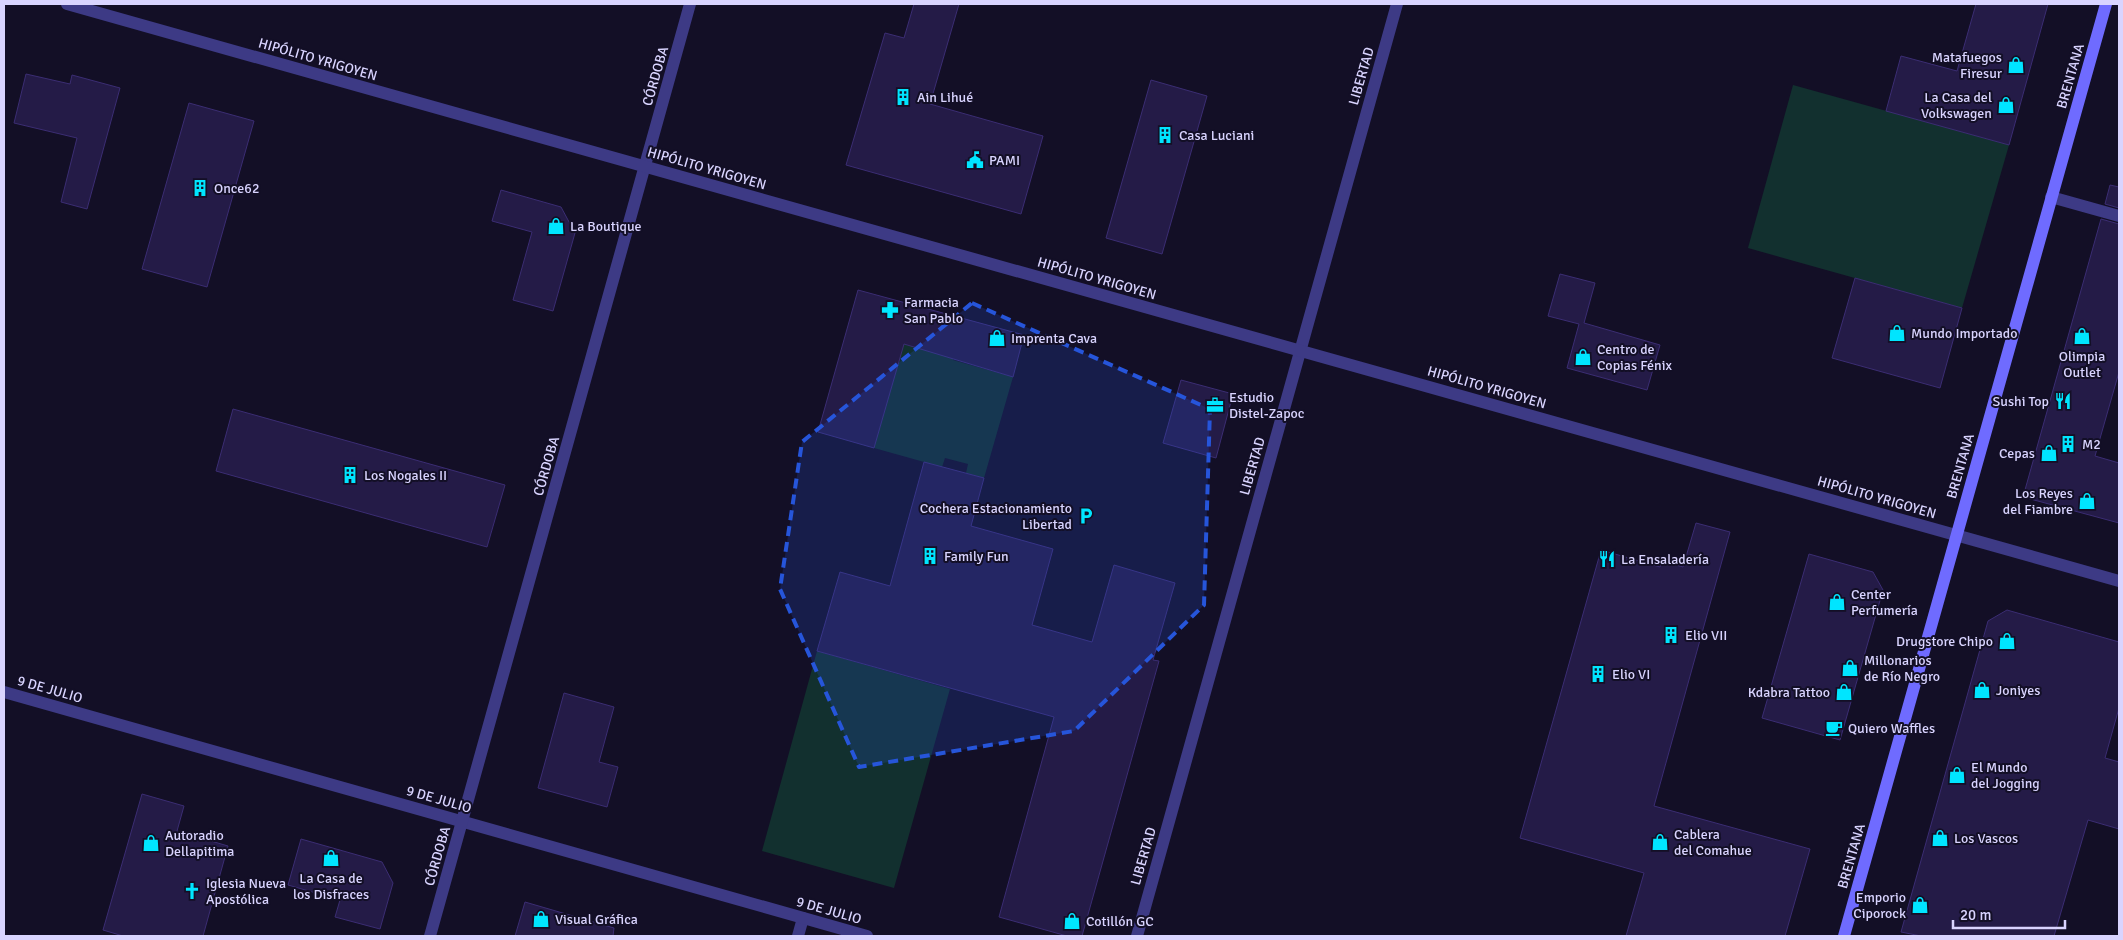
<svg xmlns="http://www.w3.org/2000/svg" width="2123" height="940" font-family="Signika,sans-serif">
  <rect width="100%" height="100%" fill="#130f26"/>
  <!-- green -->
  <g fill="#12302f">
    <path d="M1793 85 2009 145 1962 308 1748 248Z"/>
    <path d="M914 305 965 319 953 360 1013 377 984 478 966 473 968 464 945 458 942 467 874 448Z"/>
    <path d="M817 651 950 689 894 888 762 851Z"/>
  </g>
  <!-- building -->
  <g fill="#241b47" stroke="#3b2d73">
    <path d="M914 4H959L930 104 1043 136 1021 214 846 165 885 33 904 38Z"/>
    <path d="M1976 4H2048L2009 145 1886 111 1901 56 1957 71Z"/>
    <path d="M26 74 70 84 72 75 120 88 87 209 61 202 77 138 14 123Z"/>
    <path d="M1151 80 1207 96 1162 254 1106 238Z"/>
    <path d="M189 103 254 121 207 287 142 269Z"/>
    <path d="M2110 185 2119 187V208L2105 204Z"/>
    <path d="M501 190 561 207 575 233 553 311 513 300 532 232 492 221Z"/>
    <path d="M2101 219 2119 224V372L2095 456 2119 463V523L2023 497Z"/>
    <path d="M1560 274 1595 283 1584 323 1660 345 1647 390 1567 368 1579 324 1548 316Z"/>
    <path d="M1855 278 1962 308 1940 388 1832 358Z"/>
    <path d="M858 290 1024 335 1013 377 904 344 874 448 818 432Z"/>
    <path d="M1181 380 1233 394 1216 458 1163 443Z"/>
    <path d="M233 409 505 485 487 547 216 471Z"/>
    <path d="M924 462 984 478 971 526 1053 549 1032 625 1092 642 1114 565 1175 583 1153 660 1159 661 1082 936H1067L999 917 1054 717 817 651 840 572 890 586Z"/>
    <path d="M1696 523 1730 532 1654 806 1810 849 1785 936H1626L1644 873 1520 838 1601 550 1660 567 1662 561 1683 567Z"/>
    <path d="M1809 554 1873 572 1883 590 1840 740 1762 718Z"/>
    <path d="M2007 610 2119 642V708L2105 758 2119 762V829L2088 820 2054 936H1921L1901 932 1988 621Z"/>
    <path d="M564 693 614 707 599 762 618 767 607 807 538 788Z"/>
    <path d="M142 794 184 806 177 831 228 846 203 936H123L103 930Z"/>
    <path d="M301 839 382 862 393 883 380 929 335 917 340 900 288 885Z"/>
    <path d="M525 902 614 928 613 936H515Z"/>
  </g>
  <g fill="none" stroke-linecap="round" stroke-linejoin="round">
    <!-- service -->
    <g stroke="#3d3a85" stroke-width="12">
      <path d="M2051 197 2119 216"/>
      <path d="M798 936 803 918"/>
    </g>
    <!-- minor -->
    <g stroke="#3d3a85" stroke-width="12">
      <path d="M4 692 867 936"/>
      <path d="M430 936 690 4"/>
      <path d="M1137 936 1397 4"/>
    </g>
    <!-- tertiary -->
    <path stroke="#3d3a85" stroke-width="12" d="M67 4 2119 581"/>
    <!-- secondary -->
    <path stroke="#6f6bff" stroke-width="12" d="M1844 936 2106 4"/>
  </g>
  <!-- marked area -->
  <path fill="#2655da" fill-opacity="0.2" stroke="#2655da" stroke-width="4" stroke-dasharray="10 6" stroke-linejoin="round" d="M972 303 1210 409 1204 605 1074 731 859 767 780 589 802 442Z"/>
  <!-- icons -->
  <defs>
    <g id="shop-bare" transform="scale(1.35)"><path d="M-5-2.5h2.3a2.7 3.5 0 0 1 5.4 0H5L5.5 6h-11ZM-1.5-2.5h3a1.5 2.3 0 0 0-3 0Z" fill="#00e5ff" stroke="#130f26" stroke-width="2.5" paint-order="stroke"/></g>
    <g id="building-bare" transform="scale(1.35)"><path d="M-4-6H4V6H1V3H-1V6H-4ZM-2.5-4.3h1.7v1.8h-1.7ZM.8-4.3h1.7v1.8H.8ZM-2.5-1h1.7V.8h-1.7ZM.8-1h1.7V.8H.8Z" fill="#00e5ff" stroke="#130f26" stroke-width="2.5" paint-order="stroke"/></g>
    <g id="civic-bare" transform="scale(1.35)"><path d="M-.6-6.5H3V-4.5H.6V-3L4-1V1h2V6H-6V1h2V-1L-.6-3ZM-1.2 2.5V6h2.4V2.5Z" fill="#00e5ff" stroke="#130f26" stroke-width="2.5" paint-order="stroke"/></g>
    <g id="pharmacy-bare" transform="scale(1.35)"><path d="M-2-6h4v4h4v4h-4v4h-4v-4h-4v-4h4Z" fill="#00e5ff" stroke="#130f26" stroke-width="2.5" paint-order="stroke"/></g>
    <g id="restaurant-bare" transform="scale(1.35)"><path d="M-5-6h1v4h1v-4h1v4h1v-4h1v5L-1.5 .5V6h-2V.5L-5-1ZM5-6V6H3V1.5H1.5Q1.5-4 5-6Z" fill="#00e5ff" stroke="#130f26" stroke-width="2.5" paint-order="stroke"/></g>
    <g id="office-bare" transform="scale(1.35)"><path d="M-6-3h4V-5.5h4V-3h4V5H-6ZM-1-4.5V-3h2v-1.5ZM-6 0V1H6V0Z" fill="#00e5ff" stroke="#130f26" stroke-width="2.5" paint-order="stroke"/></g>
    <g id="parking-bare" transform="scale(1.35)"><path d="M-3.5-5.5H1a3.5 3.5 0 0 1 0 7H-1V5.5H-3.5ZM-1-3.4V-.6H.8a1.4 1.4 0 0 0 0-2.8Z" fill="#00e5ff" stroke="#130f26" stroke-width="2.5" paint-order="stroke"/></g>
    <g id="cafe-bare" transform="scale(1.35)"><path d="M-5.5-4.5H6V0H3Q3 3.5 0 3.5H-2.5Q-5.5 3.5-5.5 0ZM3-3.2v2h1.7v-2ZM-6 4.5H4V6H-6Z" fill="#00e5ff" stroke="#130f26" stroke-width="2.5" paint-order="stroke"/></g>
    <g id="church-bare" transform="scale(1.35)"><path d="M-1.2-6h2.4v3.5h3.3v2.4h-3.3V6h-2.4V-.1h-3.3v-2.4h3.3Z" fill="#00e5ff" stroke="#130f26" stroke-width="2.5" paint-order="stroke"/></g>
  </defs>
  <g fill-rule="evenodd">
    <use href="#shop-bare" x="2016" y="65"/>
    <use href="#building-bare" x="903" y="97"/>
    <use href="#shop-bare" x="2006" y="105"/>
    <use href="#building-bare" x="1165" y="135"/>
    <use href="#civic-bare" x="975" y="160"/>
    <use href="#building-bare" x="200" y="188"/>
    <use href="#shop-bare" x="556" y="226"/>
    <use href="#pharmacy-bare" x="890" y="310"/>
    <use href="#shop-bare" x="1897" y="333"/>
    <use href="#shop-bare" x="2082" y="336"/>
    <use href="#shop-bare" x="997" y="338"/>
    <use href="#shop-bare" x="1583" y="357"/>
    <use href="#restaurant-bare" x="2063" y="401"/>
    <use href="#office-bare" x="1215" y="405"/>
    <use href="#building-bare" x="2068" y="444"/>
    <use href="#shop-bare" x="2049" y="453"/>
    <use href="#building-bare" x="350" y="475"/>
    <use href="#shop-bare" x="2087" y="501"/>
    <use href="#parking-bare" x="1086" y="516"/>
    <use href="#building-bare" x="930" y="556"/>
    <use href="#restaurant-bare" x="1607" y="559"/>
    <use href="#shop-bare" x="1837" y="602"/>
    <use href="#building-bare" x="1671" y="635"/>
    <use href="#shop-bare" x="2007" y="641"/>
    <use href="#shop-bare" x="1850" y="668"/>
    <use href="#building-bare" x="1598" y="674"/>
    <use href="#shop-bare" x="1982" y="690"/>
    <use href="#shop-bare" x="1844" y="692"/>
    <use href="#cafe-bare" x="1834" y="728"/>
    <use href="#shop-bare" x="1957" y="775"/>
    <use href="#shop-bare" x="1940" y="838"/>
    <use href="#shop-bare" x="1660" y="842"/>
    <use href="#shop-bare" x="151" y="843"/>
    <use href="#shop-bare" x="331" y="858"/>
    <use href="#church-bare" x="192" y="891"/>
    <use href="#shop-bare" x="1920" y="905"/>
    <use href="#shop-bare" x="541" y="919"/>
    <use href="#shop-bare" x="1072" y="921"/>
  </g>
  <g text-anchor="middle" stroke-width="4" stroke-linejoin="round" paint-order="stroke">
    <!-- poi labels -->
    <g font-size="14" fill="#d9d4ff" stroke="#130f26" text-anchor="start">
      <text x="2002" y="62" text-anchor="end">Matafuegos<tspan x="2002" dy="16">Firesur</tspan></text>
      <text x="917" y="102">Ain Lihué</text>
      <text x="1992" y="102" text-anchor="end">La Casa del<tspan x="1992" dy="16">Volkswagen</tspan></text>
      <text x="1179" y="140">Casa Luciani</text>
      <text x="989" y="165">PAMI</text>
      <text x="214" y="193">Once62</text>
      <text x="570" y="231">La Boutique</text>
      <text x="904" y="307">Farmacia<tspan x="904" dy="16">San Pablo</tspan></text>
      <text x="1911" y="338">Mundo Importado</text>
      <text x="1011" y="343">Imprenta Cava</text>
      <text x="1597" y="354">Centro de<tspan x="1597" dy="16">Copias Fénix</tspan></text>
      <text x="2082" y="361" text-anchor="middle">Olimpia<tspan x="2082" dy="16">Outlet</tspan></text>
      <text x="1229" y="402">Estudio<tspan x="1229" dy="16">Distel-Zapoc</tspan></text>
      <text x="2049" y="406" text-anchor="end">Sushi Top</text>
      <text x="2082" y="449">M2</text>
      <text x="2035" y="458" text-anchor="end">Cepas</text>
      <text x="364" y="480">Los Nogales II</text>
      <text x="2073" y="498" text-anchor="end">Los Reyes<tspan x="2073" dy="16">del Fiambre</tspan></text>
      <text x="1072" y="513" text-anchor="end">Cochera Estacionamiento<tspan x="1072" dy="16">Libertad</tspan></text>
      <text x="944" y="561">Family Fun</text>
      <text x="1621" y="564">La Ensaladería</text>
      <text x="1851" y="599">Center<tspan x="1851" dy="16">Perfumería</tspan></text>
      <text x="1685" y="640">Elio VII</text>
      <text x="1993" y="646" text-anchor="end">Drugstore Chipo</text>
      <text x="1864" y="665">Millonarios<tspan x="1864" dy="16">de Río Negro</tspan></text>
      <text x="1612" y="679">Elio VI</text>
      <text x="1996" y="695">Joniyes</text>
      <text x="1830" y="697" text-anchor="end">Kdabra Tattoo</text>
      <text x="1848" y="733">Quiero Waffles</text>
      <text x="1971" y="772">El Mundo<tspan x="1971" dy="16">del Jogging</tspan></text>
      <text x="1674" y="839">Cablera<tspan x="1674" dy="16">del Comahue</tspan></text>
      <text x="165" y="840">Autoradio<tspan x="165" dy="16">Dellapitima</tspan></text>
      <text x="1954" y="843">Los Vascos</text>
      <text x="331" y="883" text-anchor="middle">La Casa de<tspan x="331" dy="16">los Disfraces</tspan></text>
      <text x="206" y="888">Iglesia Nueva<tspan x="206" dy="16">Apostólica</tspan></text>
      <text x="1906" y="902" text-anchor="end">Emporio<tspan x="1906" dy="16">Ciporock</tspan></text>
      <text x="555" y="924">Visual Gráfica</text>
      <text x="1086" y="926">Cotillón GC</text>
    </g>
    <!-- street labels -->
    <g font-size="14" fill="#d9d4ff" stroke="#130f26">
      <text transform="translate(318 59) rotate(16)" y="5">HIPÓLITO YRIGOYEN</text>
      <text transform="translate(655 76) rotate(-74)" y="5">CÓRDOBA</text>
      <text transform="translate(1361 76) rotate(-74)" y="5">LIBERTAD</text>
      <text transform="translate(2070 76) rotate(-74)" y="5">BRENTANA</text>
      <text transform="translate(707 168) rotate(16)" y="5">HIPÓLITO YRIGOYEN</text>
      <text transform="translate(1097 278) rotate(16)" y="5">HIPÓLITO YRIGOYEN</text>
      <text transform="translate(1487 387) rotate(16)" y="5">HIPÓLITO YRIGOYEN</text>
      <text transform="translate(546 466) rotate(-74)" y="5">CÓRDOBA</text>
      <text transform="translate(1252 466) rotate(-74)" y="5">LIBERTAD</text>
      <text transform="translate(1960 466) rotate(-74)" y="5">BRENTANA</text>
      <text transform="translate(1877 497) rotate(16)" y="5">HIPÓLITO YRIGOYEN</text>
      <text transform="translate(50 689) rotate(16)" y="5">9 DE JULIO</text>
      <text transform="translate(439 799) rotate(16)" y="5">9 DE JULIO</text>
      <text transform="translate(437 856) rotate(-74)" y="5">CÓRDOBA</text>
      <text transform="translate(1143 856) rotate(-74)" y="5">LIBERTAD</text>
      <text transform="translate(1851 856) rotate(-74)" y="5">BRENTANA</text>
      <text transform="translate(829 910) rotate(16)" y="5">9 DE JULIO</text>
    </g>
  </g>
  <!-- border -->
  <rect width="2123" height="940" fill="none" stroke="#d9d4ff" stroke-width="10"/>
  <!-- scale -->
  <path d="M1953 920v8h112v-8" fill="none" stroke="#d9d4ff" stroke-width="2.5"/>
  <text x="1960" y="920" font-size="15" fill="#d9d4ff" stroke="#130f26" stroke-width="4" paint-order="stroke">20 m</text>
</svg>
